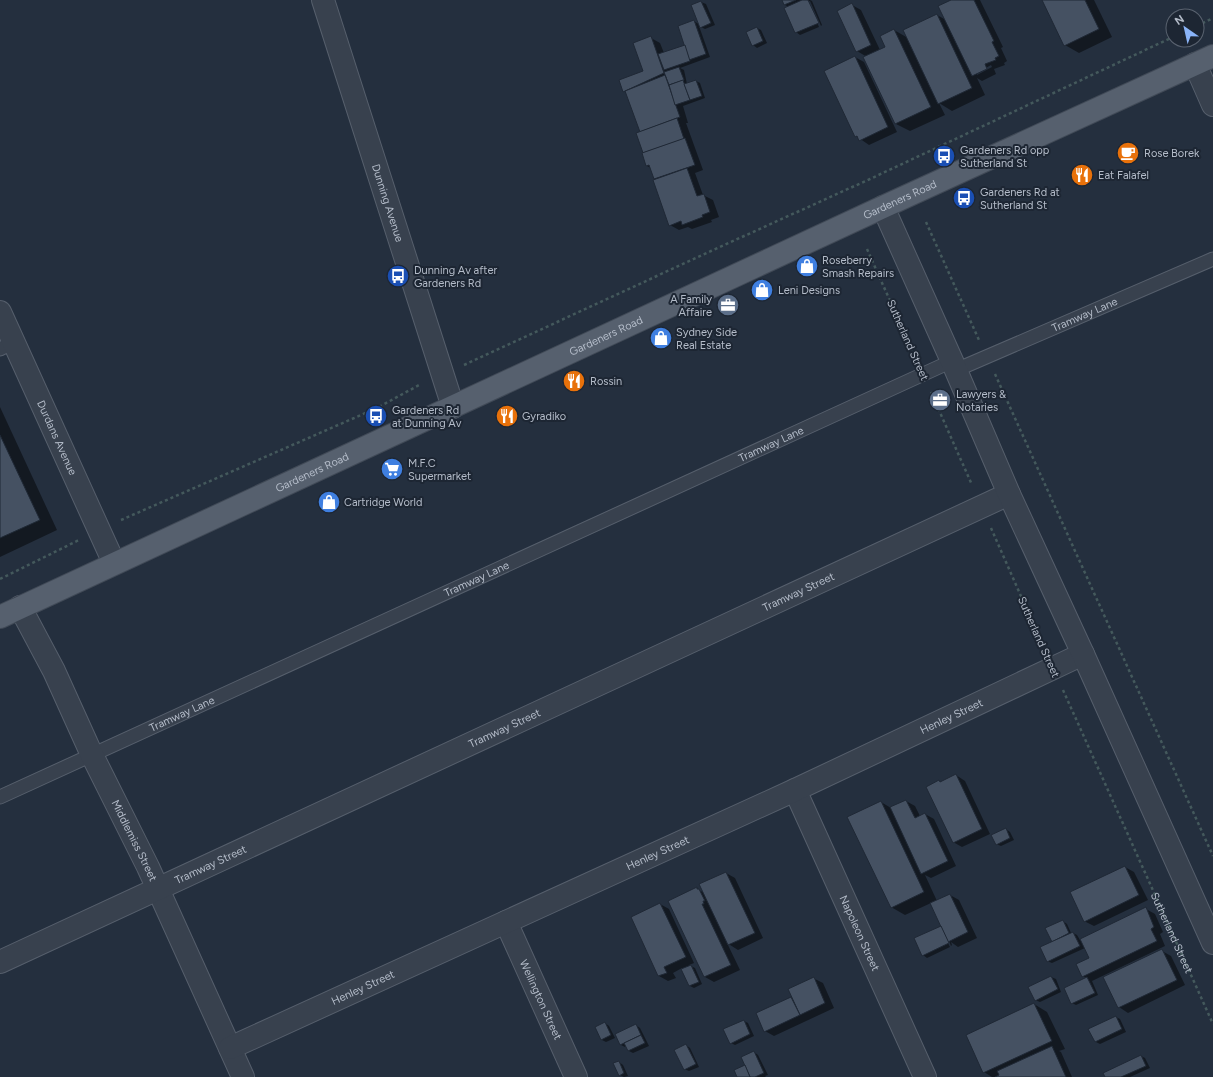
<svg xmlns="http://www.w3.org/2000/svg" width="1213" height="1077" font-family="Figtree,sans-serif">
  <rect width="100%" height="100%" fill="#242f3e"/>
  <!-- shadow -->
  <g fill="#0007" fill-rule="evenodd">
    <path d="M783 0H810L812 1 822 25 821 26 810 1H808L819 27 800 35 796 32 789 7 785 5Z"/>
    <path d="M953 0H980L1003 47 1001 48 1007 61 1004 63 1005 65 994 69 996 74 982 81 977 78 985 95 952 111 939 103 945 115 910 131 896 124 867 57 857 51 852 5 861 10 880 50 886 47 894 30 908 38 937 15 946 20ZM991 65 992 67 977 75V73Z"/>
    <path d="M1043 0H1094L1112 37 1079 53 1065 45Z"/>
    <path d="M701 2 706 4 715 25 705 29 699 26 710 57 680 68 684 70 687 84 696 81 700 83 705 98 683 106 688 123H686L703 170 695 173 703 195 713 200 719 217 711 220 712 222 692 229 688 227 679 230 670 225 651 168 647 166 637 134 641 132 627 93 624 91 644 72 651 38 660 43 664 53 686 46 694 21 700 25 692 6ZM637 85 638 87 629 90Z"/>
    <path d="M757 28 761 30 767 43 757 48 753 45Z"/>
    <path d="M855 57 864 62 897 132 869 145 856 136Z"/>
    <path d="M0 407 57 530 0 557Z"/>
    <path d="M956 775 965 781 990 834 962 847 953 842 941 783Z"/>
    <path d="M906 801 915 806 920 816 925 814 934 819 956 866 931 878 925 875 937 901 950 895 959 900 977 938 958 947 951 942 952 945 951 946 949 941H947L950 947 927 958 923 955 942 926 931 903 905 915 891 907 881 802 891 808Z"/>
    <path d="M1006 829 1010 832 1014 840 1001 846 996 844Z"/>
    <path d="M1125 867 1134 872 1148 900 1094 926 1084 921Z"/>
    <path d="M726 873 735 878 763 938 738 950 727 943 740 970 714 982 705 977 669 901 696 889 705 893Z"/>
    <path d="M660 904 669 909 694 963 689 965 695 968 702 984 694 988 690 986 682 968 673 973 676 978 668 981 659 976 632 918Z"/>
    <path d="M1146 909 1155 914 1163 932 1160 934 1165 946 1092 981 1098 995 1076 1005 1072 1003 1086 978 1083 976 1090 959 1085 948 1052 963 1047 961 1053 943 1063 921 1067 924 1071 933H1073L1077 935 1080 940Z"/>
    <path d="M1162 951 1171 956 1185 985 1128 1013 1119 1007Z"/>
    <path d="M1051 977 1056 979 1061 992 1040 1002 1035 1000Z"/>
    <path d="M813 978 823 983 834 1008 774 1036 765 1031 757 1014 792 997Z"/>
    <path d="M1034 1004 1047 1012 1065 1049 1059 1051 1061 1052 1072 1077H992L984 1072Z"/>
    <path d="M1116 1017 1120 1019 1126 1032 1100 1044 1096 1042 1090 1029Z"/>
    <path d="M744 1021 748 1023 754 1036 735 1045 731 1043Z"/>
    <path d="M605 1023 609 1026 615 1038 606 1042 602 1040 596 1027Z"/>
    <path d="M636 1025 640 1028 649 1046 633 1053 629 1051 627 1046 625 1047 621 1045Z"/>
    <path d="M686 1045 690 1048 699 1067 689 1071 684 1069Z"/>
    <path d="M754 1052 758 1055 768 1075 765 1076 766 1077H738Z"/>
    <path d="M1141 1056 1145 1058 1150 1068 1130 1077H1106Z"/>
    <path d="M619 1062 623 1065 628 1076 624 1077 620 1075Z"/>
  </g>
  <!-- building -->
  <g fill="#455162" stroke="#1f2835">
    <path d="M782 0H796L784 5Z"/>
    <path d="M802 0H808L819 23 795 33 784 8Z"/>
    <path d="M951 0H974L994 41 992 42 999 56 995 58 996 60 985 64 987 69 972 76 938 6Z"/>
    <path d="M1042 0H1085L1099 29 1064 46Z"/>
    <path d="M701 1 711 23 700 28 691 5Z"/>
    <path d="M852 3 871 45 856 52 837 11Z"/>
    <path d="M937 14 972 88 938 104 903 30Z"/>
    <path d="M694 20 706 54 689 60 678 26Z"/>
    <path d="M757 27 763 41 752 46 746 32Z"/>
    <path d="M894 29 931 107 895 124 863 57 885 47 880 36Z"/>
    <path d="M651 36 664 73 623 92 619 80 643 71 633 43Z"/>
    <path d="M685 45 690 61 664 70 658 54Z"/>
    <path d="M855 56 888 127 859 141 857 136 855 137 824 71Z"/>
    <path d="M679 67 684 80 669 85 664 72Z"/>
    <path d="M665 75 680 117 640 132 625 91Z"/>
    <path d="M683 80 690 100 675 105 669 85Z"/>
    <path d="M696 80 702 96 690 100 684 84Z"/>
    <path d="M677 118 684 139 643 153 636 133Z"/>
    <path d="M685 138 695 165 654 179 649 165 646 166 642 153Z"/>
    <path d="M687 168 697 196 704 194 710 212 702 215 703 217 682 225 681 221 669 226 653 180Z"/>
    <path d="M0 435 40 520 0 538Z"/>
    <path d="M956 774 982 829 953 843 926 787 939 780 940 782Z"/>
    <path d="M906 800 915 818 925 813 948 861 921 874 890 807Z"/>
    <path d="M881 801 924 892 891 908 847 817Z"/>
    <path d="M1006 828 1010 838 996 845 991 835Z"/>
    <path d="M1125 866 1139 895 1084 922 1070 892Z"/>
    <path d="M726 872 755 933 728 945 699 884Z"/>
    <path d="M697 887V889H699L705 901H703L704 904H702L731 965 704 977 668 901Z"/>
    <path d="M950 894 968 932 948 942 930 903Z"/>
    <path d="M660 903 686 957 664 967 667 973 658 976 631 917Z"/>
    <path d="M1146 907 1154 927 1151 929 1157 941 1082 977 1076 964 1089 958 1080 939Z"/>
    <path d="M1063 920 1069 933 1052 942 1045 928Z"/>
    <path d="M941 926 949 943 922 956 914 938Z"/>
    <path d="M1073 932 1080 946 1047 962 1040 947Z"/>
    <path d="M1162 949 1177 980 1118 1008 1103 977Z"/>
    <path d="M691 965 699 982 689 986 681 969Z"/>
    <path d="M1051 976 1058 989 1035 1001 1028 987Z"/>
    <path d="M814 977 825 1003 800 1015 788 989Z"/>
    <path d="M1087 977 1095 993 1071 1004 1064 988Z"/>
    <path d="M791 997 800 1015 764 1032 756 1013Z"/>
    <path d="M1034 1003 1052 1041 983 1073 966 1035Z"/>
    <path d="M1116 1016 1122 1029 1095 1042 1088 1029Z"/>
    <path d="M744 1020 750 1034 730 1044 723 1029Z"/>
    <path d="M605 1022 611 1035 601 1040 595 1027Z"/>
    <path d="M636 1024 641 1035 620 1045 615 1034Z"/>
    <path d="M641 1035 645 1043 628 1051 624 1043Z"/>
    <path d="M686 1044 696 1064 684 1070 674 1050Z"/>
    <path d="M1052 1046 1066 1077H995L999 1075 997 1071Z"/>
    <path d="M754 1051 764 1073 755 1077H750L741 1057Z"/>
    <path d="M1141 1055 1146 1066 1121 1077H1105L1103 1073Z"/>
    <path d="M619 1061 624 1073 619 1076 613 1063Z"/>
    <path d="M745 1065 750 1077H737L734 1070Z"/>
  </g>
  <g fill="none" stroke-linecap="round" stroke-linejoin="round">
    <!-- service casing -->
    <g stroke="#565f6c" stroke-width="15">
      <g id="service">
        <path d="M0 349 14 342"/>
        <path id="s2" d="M956 370 1213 259"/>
        <path id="s3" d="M0 797 952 361"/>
      </g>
    </g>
    <!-- minor casing -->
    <g stroke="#565f6c" stroke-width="24">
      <g id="minor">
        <path d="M1195 64 1213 105"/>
        <path id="s4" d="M0 312 114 563"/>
        <path id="s5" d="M20 607 54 671 92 755 148 867 243 1077"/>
        <path id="s6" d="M795 790 925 1077"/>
        <path id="s7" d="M506 922 576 1077"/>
        <path id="s8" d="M0 962 1009 494"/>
        <path id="s9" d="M230 1048 795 790 1083 654"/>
      </g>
    </g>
    <!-- tertiary casing -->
    <g stroke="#565f6c" stroke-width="24">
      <g id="tertiary">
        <path id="s10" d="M323 0 453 407"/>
        <path d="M883 207 952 361 1009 494 1083 654 1213 943"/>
      </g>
    </g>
    <!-- primary casing -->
    <g stroke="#414a57" stroke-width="24">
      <g id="primary">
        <path id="s11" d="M0 617 883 207 1213 56"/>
      </g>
    </g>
    <!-- path -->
    <g stroke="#44595c" stroke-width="2.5" stroke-dasharray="3 3" stroke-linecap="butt">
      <path d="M1197 26 1213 18"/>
      <path d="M926 222 979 340"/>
      <path d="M867 249 915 357"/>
      <path d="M464 365 711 251 870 179 1173 37"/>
      <path d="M995 374 1213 856"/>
      <path d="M931 392 972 485"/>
      <path d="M121 520 377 408 421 384"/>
      <path d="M991 528 1043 646"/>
      <path d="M0 579 79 540"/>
      <path id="s1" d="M1063 690 1213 1024"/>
    </g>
    <!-- service -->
    <use href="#service" stroke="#38414e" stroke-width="13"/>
    <!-- minor -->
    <use href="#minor" stroke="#38414e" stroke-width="22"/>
    <!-- tertiary -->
    <use href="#tertiary" stroke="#38414e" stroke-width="22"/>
    <!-- primary -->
    <use href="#primary" stroke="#56606e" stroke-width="22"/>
  </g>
  <!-- icons -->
  <defs>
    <g id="cafe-disc" transform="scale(1.15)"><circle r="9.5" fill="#e8710a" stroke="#1d2633"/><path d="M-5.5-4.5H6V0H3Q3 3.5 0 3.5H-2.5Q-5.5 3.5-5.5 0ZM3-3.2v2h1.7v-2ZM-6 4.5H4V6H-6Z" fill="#fff"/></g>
    <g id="bus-disc" transform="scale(1.15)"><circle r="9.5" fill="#1a4fb4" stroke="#1d2633"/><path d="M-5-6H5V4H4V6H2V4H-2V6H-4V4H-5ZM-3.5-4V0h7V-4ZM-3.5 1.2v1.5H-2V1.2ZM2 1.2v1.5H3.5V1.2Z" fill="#fff"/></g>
    <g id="restaurant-disc" transform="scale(1.15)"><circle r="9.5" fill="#e8710a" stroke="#1d2633"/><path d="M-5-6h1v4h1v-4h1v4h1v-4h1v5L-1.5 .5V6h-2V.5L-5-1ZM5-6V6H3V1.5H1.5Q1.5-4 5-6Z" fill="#fff"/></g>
    <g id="shop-disc" transform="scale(1.15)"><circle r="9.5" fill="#3f7fe0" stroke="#1d2633"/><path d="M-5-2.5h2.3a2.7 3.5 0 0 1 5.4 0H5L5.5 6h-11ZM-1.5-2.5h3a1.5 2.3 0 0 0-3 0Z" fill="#fff"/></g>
    <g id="office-disc" transform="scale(1.15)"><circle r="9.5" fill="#5c6f8a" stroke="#1d2633"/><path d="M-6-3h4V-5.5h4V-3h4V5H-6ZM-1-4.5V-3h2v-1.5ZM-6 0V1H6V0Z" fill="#fff"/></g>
    <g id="supermarket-disc" transform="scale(1.15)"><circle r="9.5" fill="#3f7fe0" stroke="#1d2633"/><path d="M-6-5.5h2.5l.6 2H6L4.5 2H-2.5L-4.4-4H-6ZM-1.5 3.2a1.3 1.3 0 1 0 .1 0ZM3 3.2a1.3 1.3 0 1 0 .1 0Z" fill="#fff"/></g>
  </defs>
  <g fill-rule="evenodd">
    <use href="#cafe-disc" x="1128" y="153"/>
    <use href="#bus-disc" x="944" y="156"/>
    <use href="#restaurant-disc" x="1082" y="175"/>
    <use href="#bus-disc" x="964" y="198"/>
    <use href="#shop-disc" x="807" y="266"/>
    <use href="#bus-disc" x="398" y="276"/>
    <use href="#shop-disc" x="762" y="290"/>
    <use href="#office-disc" x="728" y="305"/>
    <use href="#shop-disc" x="661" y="338"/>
    <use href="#restaurant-disc" x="574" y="381"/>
    <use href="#office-disc" x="940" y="400"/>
    <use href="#bus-disc" x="376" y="416"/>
    <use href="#restaurant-disc" x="507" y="416"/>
    <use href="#supermarket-disc" x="392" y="469"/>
    <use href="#shop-disc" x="329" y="502"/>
  </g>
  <g text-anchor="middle" stroke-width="4" stroke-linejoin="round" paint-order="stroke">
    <!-- poi labels -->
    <g font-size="11" fill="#b4bcc9" stroke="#1d2633" text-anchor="start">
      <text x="960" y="154">Gardeners Rd opp<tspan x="960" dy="13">Sutherland St</tspan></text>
      <text x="1144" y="157">Rose Borek</text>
      <text x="1098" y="179">Eat Falafel</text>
      <text x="980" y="196">Gardeners Rd at<tspan x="980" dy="13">Sutherland St</tspan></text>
      <text x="822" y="264">Roseberry<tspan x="822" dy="13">Smash Repairs</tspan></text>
      <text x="414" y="274">Dunning Av after<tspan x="414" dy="13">Gardeners Rd</tspan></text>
      <text x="778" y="294">Leni Designs</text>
      <text x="712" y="303" text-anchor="end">A Family<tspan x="712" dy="13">Affaire</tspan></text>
      <text x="676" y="336">Sydney Side<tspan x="676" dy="13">Real Estate</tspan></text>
      <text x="590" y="385">Rossin</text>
      <text x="956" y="398">Lawyers &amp;<tspan x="956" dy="13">Notaries</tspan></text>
      <text x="392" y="414">Gardeners Rd<tspan x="392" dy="13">at Dunning Av</tspan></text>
      <text x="522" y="420">Gyradiko</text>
      <text x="408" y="467">M.F.C<tspan x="408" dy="13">Supermarket</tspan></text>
      <text x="344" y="506">Cartridge World</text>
    </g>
    <!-- street labels -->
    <g font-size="11" fill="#b4bcc9" stroke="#1d2633">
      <text dy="4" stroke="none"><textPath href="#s11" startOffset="992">Gardeners Road</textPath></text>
      <text dy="4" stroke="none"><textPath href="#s10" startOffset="213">Dunning Avenue</textPath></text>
      <text dy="4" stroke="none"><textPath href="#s2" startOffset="140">Tramway Lane</textPath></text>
      <text dy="4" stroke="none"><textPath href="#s11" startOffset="668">Gardeners Road</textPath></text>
      <text transform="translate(908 340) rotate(66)" y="4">Sutherland Street</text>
      <text dy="4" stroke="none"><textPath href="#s4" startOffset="138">Durdans Avenue</textPath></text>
      <text dy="4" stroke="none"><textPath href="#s3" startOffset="848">Tramway Lane</textPath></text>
      <text dy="4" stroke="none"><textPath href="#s11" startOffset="344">Gardeners Road</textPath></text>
      <text dy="4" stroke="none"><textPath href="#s3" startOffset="524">Tramway Lane</textPath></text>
      <text dy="4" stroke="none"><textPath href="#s8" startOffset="880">Tramway Street</textPath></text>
      <text transform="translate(1039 637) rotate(66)" y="4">Sutherland Street</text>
      <text dy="4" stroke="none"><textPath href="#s3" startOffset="200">Tramway Lane</textPath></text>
      <text dy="4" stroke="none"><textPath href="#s9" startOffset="794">Henley Street</textPath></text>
      <text dy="4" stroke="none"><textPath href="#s8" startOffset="556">Tramway Street</textPath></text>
      <text dy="4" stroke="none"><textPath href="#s5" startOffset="260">Middlemiss Street</textPath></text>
      <text dy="4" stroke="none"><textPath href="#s9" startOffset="470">Henley Street</textPath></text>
      <text dy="4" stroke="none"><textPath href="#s8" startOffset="232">Tramway Street</textPath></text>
      <text dy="4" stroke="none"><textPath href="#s1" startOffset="266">Sutherland Street</textPath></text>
      <text dy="4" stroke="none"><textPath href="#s6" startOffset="157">Napoleon Street</textPath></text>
      <text dy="4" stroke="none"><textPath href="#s9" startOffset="146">Henley Street</textPath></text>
      <text dy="4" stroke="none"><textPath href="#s7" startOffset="85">Wellington Street</textPath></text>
    </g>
  </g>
  <!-- north arrow -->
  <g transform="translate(1185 28) rotate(326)"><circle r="19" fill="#1d2633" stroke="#59626f"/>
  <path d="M0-3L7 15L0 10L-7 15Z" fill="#8ab4f8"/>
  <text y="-6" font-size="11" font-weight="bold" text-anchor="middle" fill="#b4bcc9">N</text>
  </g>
</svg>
